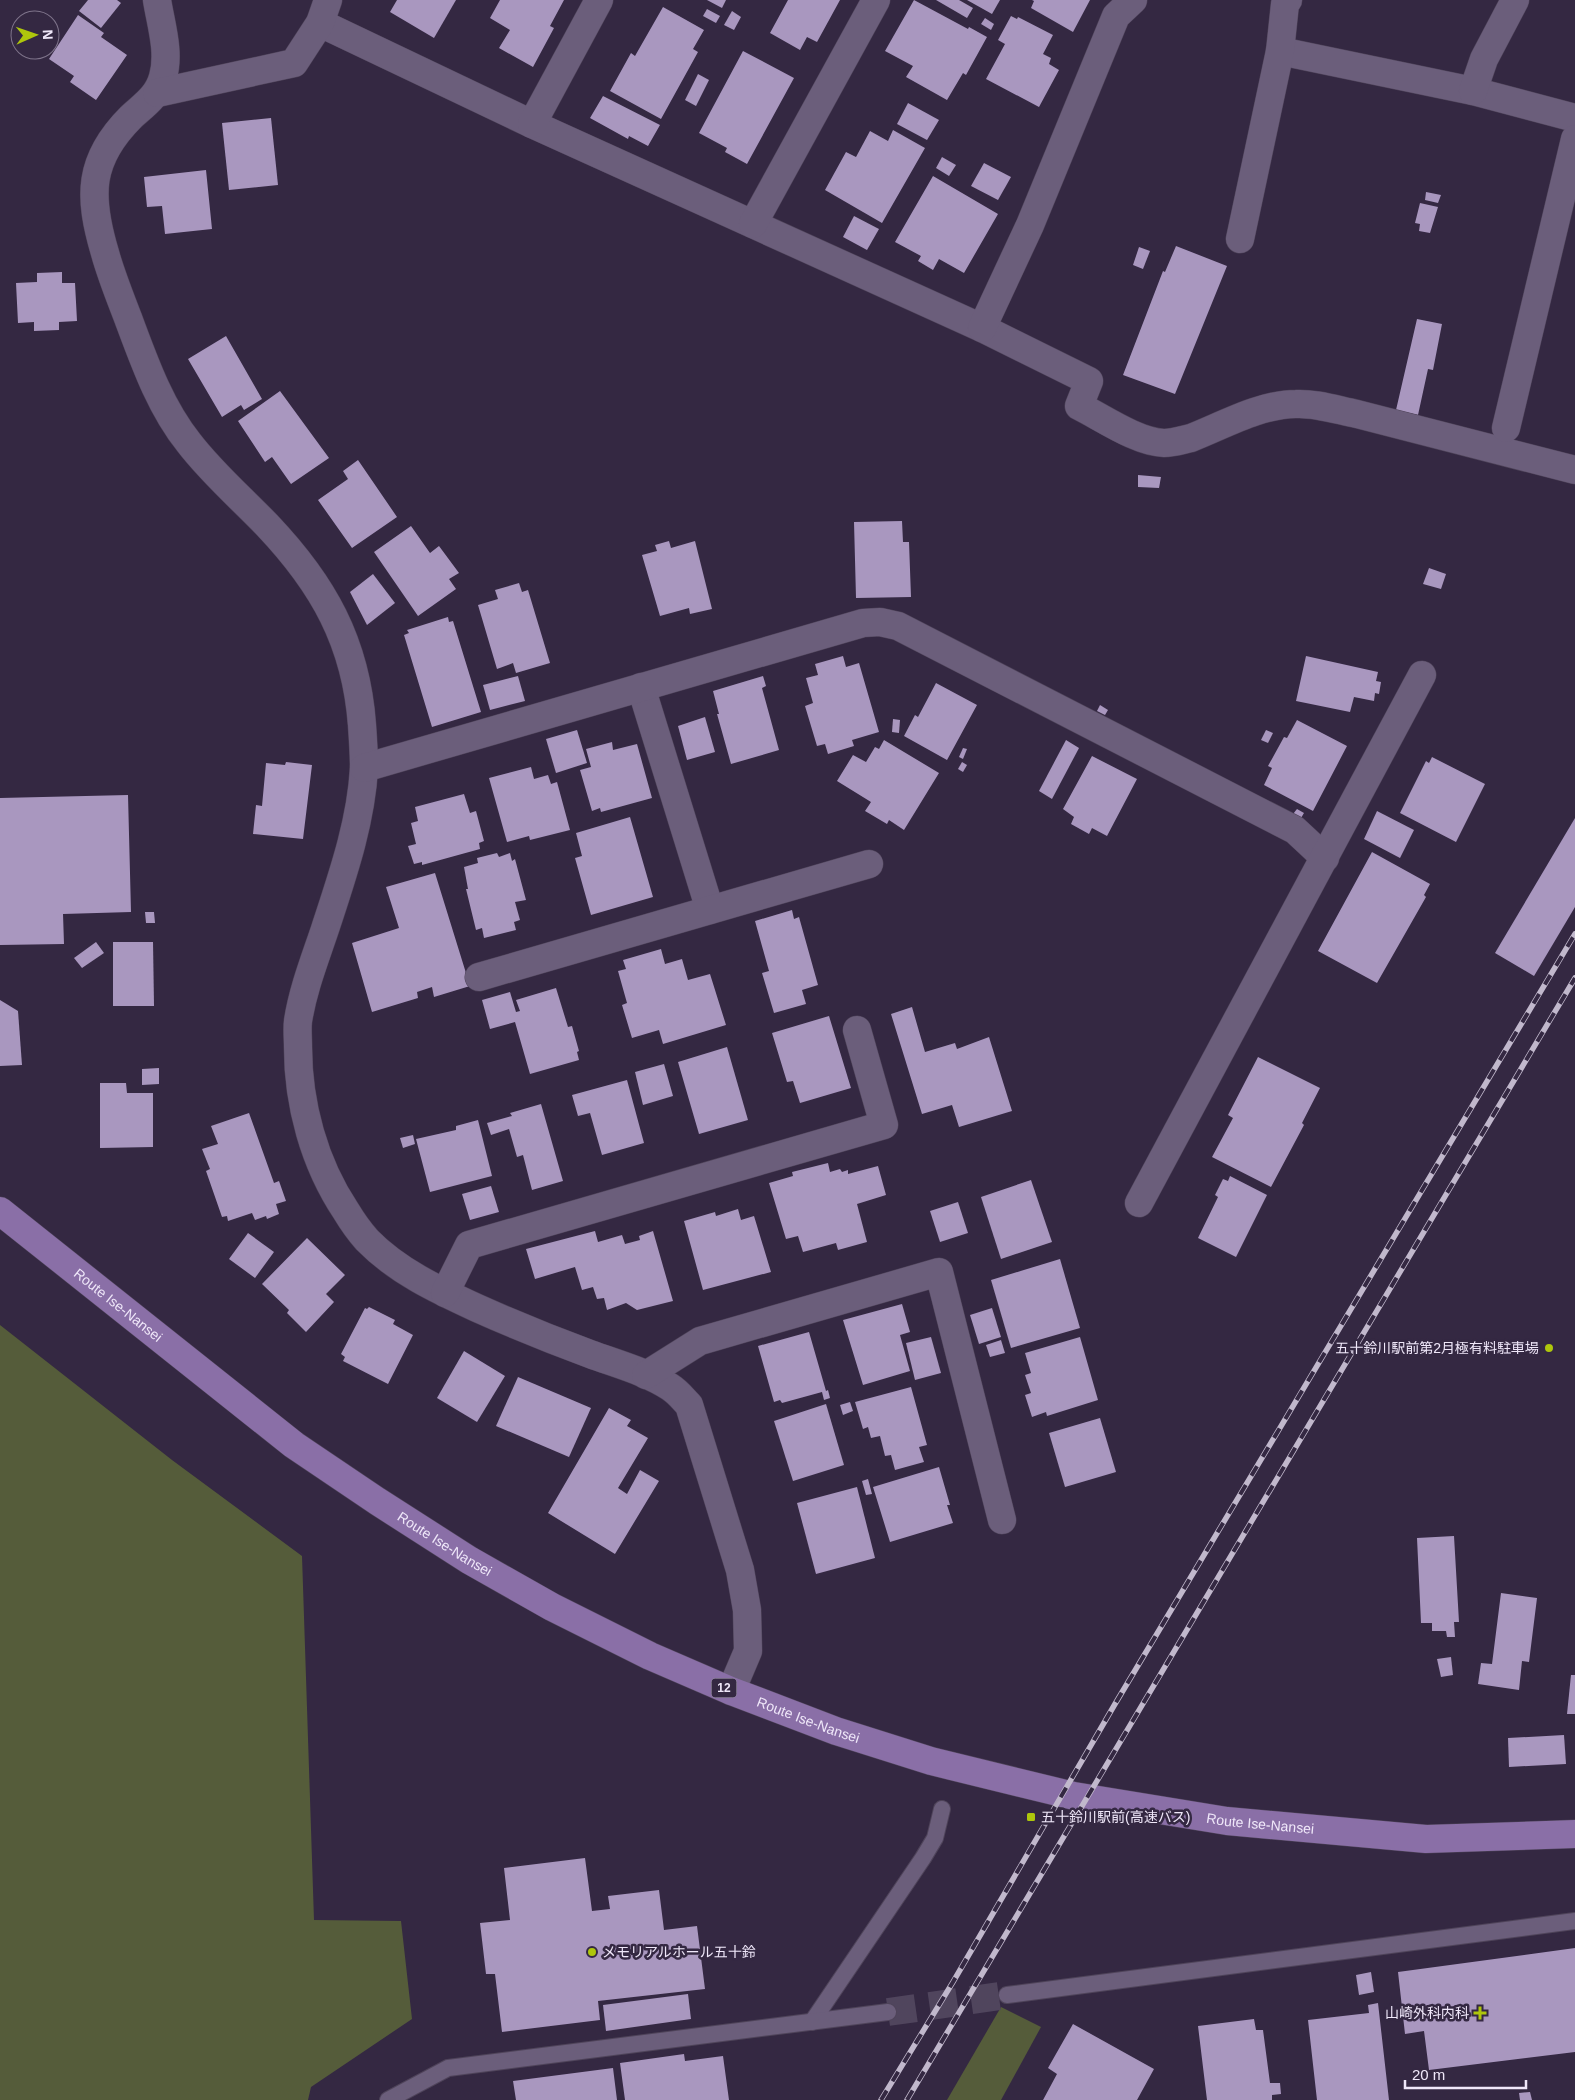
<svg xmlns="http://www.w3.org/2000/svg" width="1575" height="2100" font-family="Arial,'Noto Sans JP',sans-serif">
  <rect width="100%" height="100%" fill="#342842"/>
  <!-- green -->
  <g fill="#555c3a">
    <path d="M0 1325 172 1460 302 1556 314 1920 401 1921 412 2019 311 2087 308 2100H0Z"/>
    <path d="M1001 2007 1041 2027 1001 2100H947Z"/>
  </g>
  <!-- building -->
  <g fill="#a997bf">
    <path d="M88 0H117L121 3 101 28 79 11Z"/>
    <path d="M397 0H456L434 38 390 12Z"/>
    <path d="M500 0H564L550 26 554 28 533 67 499 48 510 30 490 18Z"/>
    <path d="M707 0H726L722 8Z"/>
    <path d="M788 0H840L817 42 807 37 800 50 770 33Z"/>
    <path d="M914 0 968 29 969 27 987 37 966 75 963 73 947 100 906 77 913 66 885 51Z"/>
    <path d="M936 0H959L973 8 967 18Z"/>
    <path d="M967 0H1000L992 14Z"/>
    <path d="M1032 0H1090L1073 32 1031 8 1034 1Z"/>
    <path d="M663 7 704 30 693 49 698 52 661 119 610 91 631 53 635 56Z"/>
    <path d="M707 9 720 16 716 23 703 16Z"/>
    <path d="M732 11 741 17 734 30 724 25Z"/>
    <path d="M78 15 104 33 101 37 127 55 96 100 70 82 74 76 49 59Z"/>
    <path d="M1011 16 1017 19 1018 17 1053 35 1043 54 1051 58 1049 64 1059 70 1039 107 986 79 1005 44 998 40Z"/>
    <path d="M985 18 994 24 991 30 981 24Z"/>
    <path d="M743 51 794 78 747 164 725 152 727 148 699 133Z"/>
    <path d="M698 74 709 80 696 106 685 100Z"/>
    <path d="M603 96 660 125 648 146 629 136 628 139 590 118Z"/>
    <path d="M908 103 939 120 927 140 897 124Z"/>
    <path d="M271 118 278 185 229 190 222 123Z"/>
    <path d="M893 130 925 148 882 223 825 190 846 152 856 157 870 131 888 141Z"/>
    <path d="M942 157 956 165 949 176 936 168Z"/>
    <path d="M984 163 1011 177 998 200 971 186Z"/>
    <path d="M206 170 212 229 165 234 162 206 147 207 144 177Z"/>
    <path d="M933 176 998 214 964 273 939 259 933 270 918 261 921 256 895 242Z"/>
    <path d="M1426 192 1441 195 1438 203 1425 200Z"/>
    <path d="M1420 203 1438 207 1430 233 1419 231 1420 224 1415 223Z"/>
    <path d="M854 216 879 229 867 250 843 237Z"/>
    <path d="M1176 246 1227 266 1175 394 1123 375 1163 271 1165 272Z"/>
    <path d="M1139 247 1150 251 1143 269 1133 265Z"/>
    <path d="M62 272V283H75L77 321 59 322V330L34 331V322L18 323 16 283 37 282V273Z"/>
    <path d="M1417 319 1442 324 1433 370 1428 369 1418 415 1396 410Z"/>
    <path d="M226 336 262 399 244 410 241 405 222 417 188 359Z"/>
    <path d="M280 391 329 458 291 484 272 457 265 462 238 421Z"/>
    <path d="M358 460 397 517 352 548 318 500 348 479 343 471Z"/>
    <path d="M1138 475 1161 477 1159 488 1138 487Z"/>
    <path d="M902 521 903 542H909L911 597 856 598 854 522Z"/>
    <path d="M411 526 430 553 439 546 459 573 449 579 456 589 418 616 374 552Z"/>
    <path d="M669 541 671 548 695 541 712 609 690 614 689 608 660 616 642 555 657 551 655 545Z"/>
    <path d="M1429 568 1446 574 1441 589 1423 584Z"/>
    <path d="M373 574 395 603 367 625 350 592Z"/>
    <path d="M519 583 522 592 528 590 550 663 516 673 513 663 497 669 478 605 498 599 495 590Z"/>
    <path d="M448 617 449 622 453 621 481 712 432 727 404 635 409 633 407 630Z"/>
    <path d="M843 656 846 667 859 663 879 732 852 740 854 746 828 754 825 744 817 746 805 706 813 703 806 678 818 675 815 664Z"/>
    <path d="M1306 656 1378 672 1376 681 1381 682 1379 694 1375 693 1374 701 1354 697 1350 712 1296 701Z"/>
    <path d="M518 676 525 701 490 710 483 685Z"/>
    <path d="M763 676 766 686 762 688 779 750 731 764 717 714H719L713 691Z"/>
    <path d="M936 683 977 705 947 760 904 736 915 715 918 717Z"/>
    <path d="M1100 705 1108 710 1105 715 1097 711Z"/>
    <path d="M705 717 715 752 687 760 678 726Z"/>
    <path d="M893 719 900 720 899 733 892 732Z"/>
    <path d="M1297 720 1347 746 1313 811 1264 785 1272 768 1268 766 1284 737 1287 738Z"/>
    <path d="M577 730 587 763 556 773 546 739Z"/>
    <path d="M1266 730 1273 733 1268 743 1261 740Z"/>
    <path d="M884 740 939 773 904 830 889 820 887 824 865 811 871 802 837 781 853 755 866 762 875 747 879 749Z"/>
    <path d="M1066 740 1079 748 1052 799 1039 791Z"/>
    <path d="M612 742 613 750 637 744 652 798 601 812 600 808 592 811 580 770 591 767 586 749Z"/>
    <path d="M963 748 967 749 963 759 959 757Z"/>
    <path d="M1092 756 1137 779 1107 836 1092 828 1089 834 1071 824 1074 817 1063 809Z"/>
    <path d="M1432 757 1485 784 1456 842 1400 813 1426 761 1429 763Z"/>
    <path d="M286 762 312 765 303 839 253 834 256 805 262 806 266 763 285 765Z"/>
    <path d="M962 762 967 765 963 772 958 769Z"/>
    <path d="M531 767 534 779 548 775 551 784 557 782 570 830 530 840 529 836 507 842 489 778Z"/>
    <path d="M464 794 470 813 476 811 484 841 479 843 480 849 422 865V862L414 864 408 846 416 844 411 823 418 821 415 807Z"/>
    <path d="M128 795 131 912 63 914 64 944 0 945V798Z"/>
    <path d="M1297 809 1304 813 1301 818 1293 814Z"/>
    <path d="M1377 811 1414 830 1400 858 1364 839Z"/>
    <path d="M630 817 653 897 591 915 575 858 582 856 576 833Z"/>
    <path d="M1575 818V907L1534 976 1495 953Z"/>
    <path d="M1372 852 1430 884 1424 895 1426 897 1377 983 1318 951Z"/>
    <path d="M497 853 499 857 510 853 512 861 515 859 526 900 515 902 520 920 514 922 516 930 484 938 482 928 476 930 466 889H468L464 867 478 863 477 858Z"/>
    <path d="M435 873 470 986 434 997 432 987 417 992 418 998 372 1012 352 943 399 928 386 887Z"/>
    <path d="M792 910 794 919 799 917 818 985 802 990 806 1004 774 1013 762 973 769 971 755 921Z"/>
    <path d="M145 912H154L155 923H146Z"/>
    <path d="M96 942 104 953 82 968 74 958Z"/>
    <path d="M113 942H153L154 1006H113Z"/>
    <path d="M661 949 665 964 682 959 688 980 710 974 726 1025 663 1044 659 1030 632 1038 622 1005 627 1003 618 971 626 969 623 960Z"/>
    <path d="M556 988 568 1027 572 1026 579 1051 577 1052 579 1060 530 1074 515 1022 490 1029 482 1000 510 992 516 1012 520 1011 516 1000Z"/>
    <path d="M0 1000 18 1011 22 1065 0 1066Z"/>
    <path d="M912 1007 925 1052 955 1043 957 1049 989 1037 1012 1111 959 1127 952 1105 922 1114 891 1014Z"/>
    <path d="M829 1016 851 1088 800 1103 793 1081 787 1082 772 1033Z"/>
    <path d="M727 1047 748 1120 699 1134 678 1062Z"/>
    <path d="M1258 1057 1320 1088 1302 1123 1304 1125 1271 1187 1212 1157 1233 1118 1228 1115Z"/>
    <path d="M664 1064 673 1096 643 1105 635 1072Z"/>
    <path d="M159 1068V1084L142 1085V1069Z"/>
    <path d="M627 1080 644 1143 602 1155 590 1113 578 1116 572 1095Z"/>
    <path d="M100 1083H126L127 1093H153V1147L100 1148Z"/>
    <path d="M541 1104 563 1181 532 1190 523 1155 517 1157 509 1129 491 1135 487 1123 512 1116 510 1113Z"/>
    <path d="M249 1113 274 1183 279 1181 286 1201 276 1204 279 1214 267 1219 266 1216 255 1220 252 1213 228 1221 227 1216 222 1217 206 1171 210 1169 202 1149 218 1144 211 1126Z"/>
    <path d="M478 1120 492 1176 430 1192 416 1139 456 1130V1126Z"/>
    <path d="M413 1135 415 1144 403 1148 400 1138Z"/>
    <path d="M828 1163 830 1172 840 1169 842 1172 848 1170V1174L878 1166 886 1195 857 1204 867 1242 838 1250 836 1243 803 1252 798 1236 786 1239 769 1183 793 1176 792 1172Z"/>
    <path d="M1230 1176 1267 1195 1236 1257 1198 1238 1218 1197 1215 1195 1223 1179 1228 1181Z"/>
    <path d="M1031 1180 1052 1242 1001 1259 981 1197Z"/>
    <path d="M491 1186 499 1212 470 1220 462 1194Z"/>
    <path d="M958 1202 968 1233 940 1242 930 1211Z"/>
    <path d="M738 1209 741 1220 754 1216 771 1272 703 1290 684 1221 715 1212 716 1216Z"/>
    <path d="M595 1231 598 1242 622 1235 625 1244 640 1240 639 1236 653 1231 673 1301 637 1310 626 1303 607 1310 604 1298 597 1299 593 1287 582 1290 575 1267 535 1279 526 1249Z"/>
    <path d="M248 1233 274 1252 255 1278 229 1259Z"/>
    <path d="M307 1238 345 1275 326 1294 334 1302 306 1332 287 1313 289 1310 262 1284Z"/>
    <path d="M1060 1259 1080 1328 1011 1348 991 1280Z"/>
    <path d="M902 1304 910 1332 900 1335 910 1371 863 1385 843 1320Z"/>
    <path d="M369 1307 395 1320 393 1324 413 1335 388 1384 343 1361 345 1357 341 1354 365 1308 367 1309Z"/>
    <path d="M992 1308 1001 1337 979 1344 970 1315Z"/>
    <path d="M809 1332 826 1391 828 1390 830 1398 824 1400 822 1392 782 1403 780 1400 774 1402 758 1346Z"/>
    <path d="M931 1337 941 1373 915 1380 906 1343Z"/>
    <path d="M1080 1337 1098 1400 1047 1416 1046 1412 1032 1417 1025 1395 1031 1393 1025 1375 1031 1373 1025 1353Z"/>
    <path d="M1001 1340 1005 1353 990 1357 986 1345Z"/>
    <path d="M464 1351 505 1376 477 1422 437 1398Z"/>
    <path d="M518 1377 591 1408 569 1457 496 1426Z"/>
    <path d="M911 1387 927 1445 919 1447 924 1462 895 1470 891 1455 885 1456 880 1436 871 1438 868 1427 863 1429 855 1402Z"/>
    <path d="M850 1402 853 1411 843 1415 840 1405Z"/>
    <path d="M826 1404 844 1465 793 1481 774 1421Z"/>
    <path d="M609 1408 631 1420 627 1426 648 1438 618 1488 627 1494 640 1470 659 1481 615 1554 548 1513Z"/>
    <path d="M1100 1418 1116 1472 1065 1487 1049 1433Z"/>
    <path d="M939 1467 950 1505H947L953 1523 890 1542 873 1487Z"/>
    <path d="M868 1479 872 1494 866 1495 862 1481Z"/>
    <path d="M857 1487 875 1558 816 1574 797 1503Z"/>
    <path d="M1454 1536 1459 1622H1454L1455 1637H1447L1446 1631H1432V1623H1421L1417 1538Z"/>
    <path d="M1501 1593 1537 1598 1529 1662 1522 1661 1519 1690 1478 1684 1481 1663 1492 1664Z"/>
    <path d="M1451 1657 1453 1675 1441 1677 1437 1659Z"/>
    <path d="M1571 1675H1575V1714H1567Z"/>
    <path d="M1564 1735 1566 1764 1509 1767 1508 1738Z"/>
    <path d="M585 1858 592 1911 610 1909 608 1896 659 1890 664 1930 697 1926 705 1989 598 2001 600 2020 502 2032 495 1974H486L480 1923 510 1920 504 1868Z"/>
    <path d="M1575 1948V2052L1429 2070 1424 2031 1405 2034 1398 1972Z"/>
    <path d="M1371 1972 1374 1992 1359 1995 1356 1975Z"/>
    <path d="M688 1994 691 2019 606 2031 603 2005Z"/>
    <path d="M1378 2003 1389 2100H1317L1308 2020 1369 2013 1368 2005Z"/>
    <path d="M1254 2019 1256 2030H1263L1270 2083H1280L1281 2094 1272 2095V2100H1207L1198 2026Z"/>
    <path d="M1073 2024 1154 2069 1137 2100H1043L1057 2074 1048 2068Z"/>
    <path d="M684 2054 685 2061 723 2056 729 2100H625L620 2063Z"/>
    <path d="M613 2068 617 2100H516L513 2081Z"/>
    <path d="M1530 2092 1532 2100H1520L1519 2093Z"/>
  </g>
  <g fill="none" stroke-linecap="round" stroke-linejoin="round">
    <!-- minor-tunnel -->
    <path stroke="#50455d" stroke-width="28" stroke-dasharray="28 14" stroke-linecap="butt" d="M888 2012 1007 1995"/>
    <!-- service casing -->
    <g stroke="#4f445a" stroke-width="18">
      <g id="service">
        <path d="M1007 1995 1575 1921"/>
        <path d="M812 2022 923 1858 935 1838 942 1809"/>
        <path d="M388 2100 448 2068 888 2012"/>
      </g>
    </g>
    <!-- minor casing -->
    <g stroke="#4f445a" stroke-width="29">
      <g id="minor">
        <path d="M157 0C161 25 170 52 163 77 158 96 144 105 131 117 88 160 88 196 105 253 111 275 120 297 128 318 144 361 160 407 189 443 212 473 241 498 267 525 323 584 356 642 362 725 363 739 364 754 364 768 361 823 342 877 325 929 315 959 303 989 298 1021 297 1029 298 1038 298 1047 298 1104 314 1163 346 1211 352 1221 359 1231 367 1240 397 1271 438 1290 477 1308 515 1325 552 1340 590 1354 617 1364 647 1372 670 1387 678 1392 683 1399 689 1405L740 1570 747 1610 748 1651 731 1691"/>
        <path d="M320 23 532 124 982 328 1089 381 1079 406C1103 418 1137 442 1164 443 1173 443 1182 440 1191 438 1224 425 1261 404 1296 404 1316 403 1337 410 1357 414L1575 470"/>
        <path d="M1280 51 1473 91 1575 118"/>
        <path d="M1473 91 1484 59 1515 0"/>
        <path d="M157 93 294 63 320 23 328 0"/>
        <path d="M532 124 599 0"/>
        <path d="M753 224 876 0"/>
        <path d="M1240 239 1280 51 1285 4 1288 0"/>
        <path d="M982 328 1030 225 1116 16 1133 0"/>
        <path d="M1506 428 1575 139"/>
        <path d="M641 687 710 910"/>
        <path d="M364 768 863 623 880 622 898 626 1295 830 1325 858"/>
        <path d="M479 977 869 864"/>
        <path d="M1139 1203 1422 675"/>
        <path d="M445 1293 469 1245 884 1125 857 1030"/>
        <path d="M646 1375 700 1341 939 1272 1002 1520"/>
      </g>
    </g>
    <!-- primary casing -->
    <g stroke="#4f445a" stroke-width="29">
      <g id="primary">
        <path id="s1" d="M0 1211 294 1445 377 1501 469 1560 552 1607 650 1656 731 1691 836 1731 931 1761 1074 1796 1227 1821 1426 1839 1575 1834"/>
      </g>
    </g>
    <!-- service -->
    <use href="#service" stroke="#6b5e7b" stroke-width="16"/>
    <!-- minor -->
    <use href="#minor" stroke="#6b5e7b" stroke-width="28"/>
    <!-- primary -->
    <use href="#primary" stroke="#8a6fa7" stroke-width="28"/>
    <!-- rail casing -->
    <g stroke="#c1b8cc" stroke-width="5.5">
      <g id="rail">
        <path d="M881 2100 953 1982 1115 1704 1575 934"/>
        <path d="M907 2100 1575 978"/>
      </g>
    </g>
    <!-- rail -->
    <use href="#rail" stroke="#342842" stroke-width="4" stroke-dasharray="11" stroke-linecap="butt"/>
  </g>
  <!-- markers -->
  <g fill="#aec60c" stroke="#342842" stroke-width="2">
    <circle cx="1549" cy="1348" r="5"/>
    <rect x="1026" y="1812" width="10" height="10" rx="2.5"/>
    <circle cx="592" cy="1952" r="5"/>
    <path d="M1477.5 2005.5h5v5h5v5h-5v5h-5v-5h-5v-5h5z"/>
  </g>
  <g text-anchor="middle" stroke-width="5" stroke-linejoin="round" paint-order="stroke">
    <!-- shield labels -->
    <rect fill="#342842" stroke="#b7aec2" stroke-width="1" x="711.5" y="1678.5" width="25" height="19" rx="4"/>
    <g font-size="12" font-weight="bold" fill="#efe7f9">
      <text x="724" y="1692">12</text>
    </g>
    <!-- street labels -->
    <g font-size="14" fill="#efe7f9" stroke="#342842">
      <text dy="5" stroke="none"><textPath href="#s1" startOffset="151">Route Ise-Nansei</textPath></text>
      <text dy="5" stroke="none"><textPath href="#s1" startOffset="556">Route Ise-Nansei</textPath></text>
      <text dy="5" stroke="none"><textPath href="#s1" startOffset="961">Route Ise-Nansei</textPath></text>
      <text dy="5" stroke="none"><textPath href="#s1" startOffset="1426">Route Ise-Nansei</textPath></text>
    </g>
    <!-- poi labels -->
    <g font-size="14" fill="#efe7f9" stroke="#342842" text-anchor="end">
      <text x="1539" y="1353">五十鈴川駅前第2月極有料駐車場</text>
      <text x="1041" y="1822" text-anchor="start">五十鈴川駅前(高速バス)</text>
      <text x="602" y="1957" text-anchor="start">メモリアルホール五十鈴</text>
      <text x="1469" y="2018">山崎外科内科</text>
    </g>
  </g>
  <!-- north arrow -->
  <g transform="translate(35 35) rotate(88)"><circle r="24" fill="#342842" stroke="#7f748b"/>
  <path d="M0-4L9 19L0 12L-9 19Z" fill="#aec60c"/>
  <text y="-8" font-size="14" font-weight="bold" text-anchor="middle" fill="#efe7f9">N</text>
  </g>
  <!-- scale -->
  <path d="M1405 2080v8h121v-8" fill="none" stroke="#efe7f9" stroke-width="2.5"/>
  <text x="1412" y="2080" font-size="15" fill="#efe7f9" stroke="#342842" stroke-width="4" paint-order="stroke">20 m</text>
</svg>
